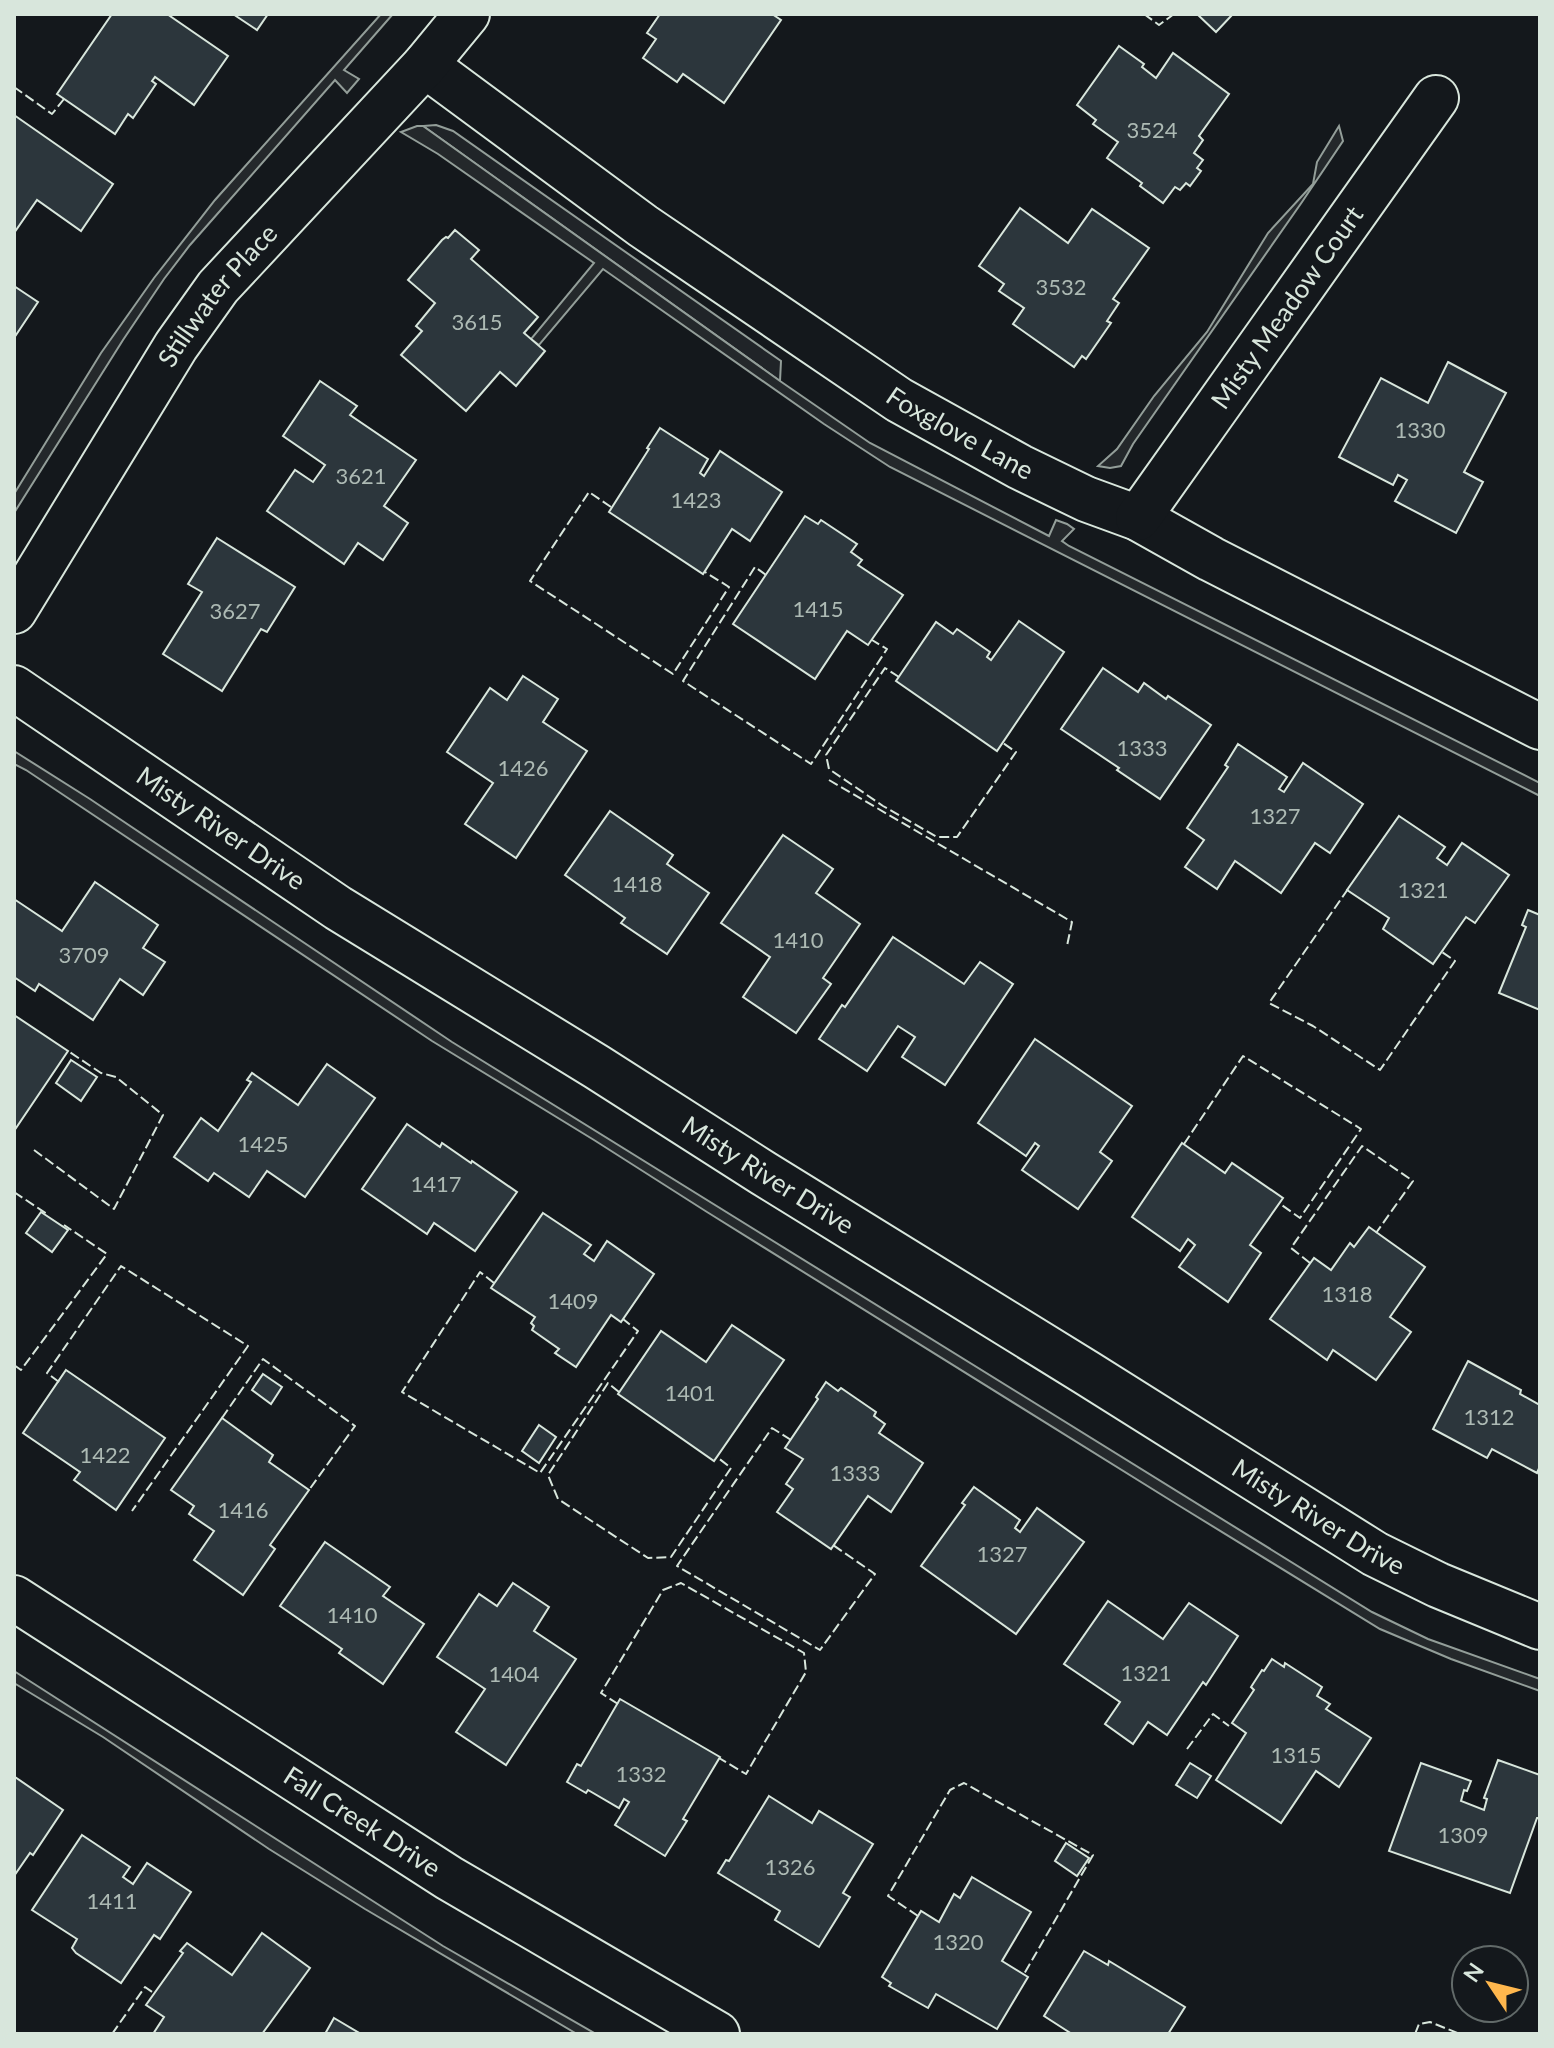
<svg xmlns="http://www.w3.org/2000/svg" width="1554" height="2048" font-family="Lato,sans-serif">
  <rect width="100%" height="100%" fill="#14181c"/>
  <!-- green -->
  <path fill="#202428" stroke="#939e99" stroke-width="2" d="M436 125 453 131 781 361 780 381 423 126Z"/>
  <!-- parking -->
  <g fill="#24282b" stroke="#939e99" stroke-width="2">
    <path d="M381 14H393L344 70 359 79 347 93 335 80 190 245 164 279 123 340 14 513V494L101 353 154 278 215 200Z"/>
    <path d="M417 126H423L780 381 870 443 1049 536 1056 520 1067 524 1074 529 1062 541 1069 546 1540 783V796L890 467 824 424 603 269 539 345 531 339 594 263 438 154 401 132Z"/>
    <path d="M1339 126 1343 141 1302 202 1133 444 1121 466 1110 468 1098 466 1117 449 1154 396 1207 332 1268 233 1313 184 1317 162Z"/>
    <path d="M14 751 90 799 452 1042 1372 1612 1428 1639 1540 1679V1691L1451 1659 1380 1629 1178 1505 707 1212 594 1140 432 1041 26 770 14 764Z"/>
    <path d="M14 1671 443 1946 596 2034H577L365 1909 269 1849 103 1737 14 1683Z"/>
  </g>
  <!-- building -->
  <g fill="#2c363c" stroke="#d8e6dc" stroke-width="2">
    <path d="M112 14H167L228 56 194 105 155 77 152 81 156 84 133 118 128 114 115 134 57 94Z"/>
    <path d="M233 14H268L257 30Z"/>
    <path d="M660 14H772L781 20 724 103 683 74 677 82 643 58 656 39 647 33Z"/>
    <path d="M1197 14H1233L1216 32Z"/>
    <path d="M1119 46 1144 64 1142 67 1156 78 1173 53 1229 94 1199 136 1203 140 1194 153 1203 160 1197 168 1201 171 1190 186 1186 183 1180 190 1175 187 1163 203 1140 186 1142 183 1107 158 1118 142 1093 124 1096 120 1077 105Z"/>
    <path d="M14 115 113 184 81 231 37 200 14 233Z"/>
    <path d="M1020 208 1068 243 1092 209 1149 248 1113 299 1119 303 1107 321 1111 323 1086 359 1082 356 1074 367 1013 324 1024 308 999 291 1004 284 979 266Z"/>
    <path d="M455 230 479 250 471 259 538 317 524 333 545 351 516 386 500 372 466 411 401 355 422 331 416 326 435 303 408 280 442 240 446 237 448 238Z"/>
    <path d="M14 286 38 302 14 338Z"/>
    <path d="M1448 362 1506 393 1464 472 1483 482 1456 533 1395 501 1407 480 1398 475 1393 485 1339 457 1381 378 1428 403Z"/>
    <path d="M320 381 357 406 350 415 416 460 384 506 408 523 383 560 358 543 344 564 267 511 295 470 313 482 325 465 283 436Z"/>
    <path d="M660 428 708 459 700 473 704 476 720 451 782 492 750 541 732 529 703 574 609 512 649 449 647 448Z"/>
    <path d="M805 516 818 524 821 520 857 544 851 552 862 560 858 565 903 595 868 645 847 631 815 679 733 624Z"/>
    <path d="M217 538 295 587 267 632 261 629 222 691 163 654 202 592 188 584Z"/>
    <path d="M1019 621 1064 652 997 751 896 681 936 622 953 634 957 629 990 652 987 657 991 660Z"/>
    <path d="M1103 668 1138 692 1144 683 1166 699 1168 696 1211 725 1160 799 1117 770 1119 768 1061 729Z"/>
    <path d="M523 676 558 699 543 722 587 751 516 858 465 824 493 783 447 752 490 688 507 700Z"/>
    <path d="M1238 744 1287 777 1279 789 1284 792 1303 763 1363 804 1330 853 1315 843 1281 893 1235 861 1217 889 1185 867 1204 840 1187 828 1228 767 1225 765Z"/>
    <path d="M610 811 673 855 667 864 709 893 667 954 621 923 625 918 565 875Z"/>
    <path d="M1399 816 1445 847 1437 858 1447 865 1462 843 1509 875 1475 923 1466 917 1433 964 1383 929 1389 918 1347 890Z"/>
    <path d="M783 835 833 869 816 893 860 924 823 978 831 984 796 1033 743 997 770 957 721 923Z"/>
    <path d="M95 882 158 925 143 948 165 962 143 995 120 979 93 1020 39 984 35 991 14 977V899L62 931Z"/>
    <path d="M1528 910 1540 915V1010L1499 993 1526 927 1522 925Z"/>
    <path d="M893 937 964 984 980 962 1013 984 945 1085 902 1057 915 1037 898 1026 867 1071 819 1039 842 1005 845 1007Z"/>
    <path d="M14 1015 68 1051 14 1131Z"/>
    <path d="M1035 1039 1132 1106 1100 1152 1112 1161 1078 1209 1022 1170 1039 1146 1035 1143 1026 1156 978 1123Z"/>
    <path d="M71 1060 97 1077 81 1101 56 1083Z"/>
    <path d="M327 1064 375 1098 305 1197 267 1171 249 1197 214 1173 208 1181 174 1157 201 1118 218 1131 251 1082 247 1080 252 1073 298 1105Z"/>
    <path d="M407 1124 440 1147 442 1143 471 1163 472 1161 517 1192 475 1251 434 1223 427 1234 362 1189Z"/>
    <path d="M1182 1143 1225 1173 1232 1163 1283 1198 1250 1245 1261 1253 1228 1302 1179 1267 1195 1245 1188 1239 1180 1251 1132 1217Z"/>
    <path d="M41 1212 68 1230 52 1252 26 1233Z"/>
    <path d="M543 1213 591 1245 584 1254 594 1261 607 1241 654 1274 621 1322 611 1315 576 1367 555 1353 559 1349 532 1330 534 1326 531 1323 535 1317 491 1288Z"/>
    <path d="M1369 1227 1425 1267 1390 1317 1411 1332 1376 1380 1333 1350 1327 1360 1270 1319 1314 1258 1331 1270 1350 1243 1354 1247Z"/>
    <path d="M732 1325 784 1360 714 1461 618 1394 661 1331 706 1362Z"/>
    <path d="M1468 1361 1521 1390 1520 1394 1540 1405V1466L1537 1473 1492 1449 1487 1458 1433 1429Z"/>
    <path d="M66 1370 165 1438 116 1510 74 1480 80 1472 23 1433Z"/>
    <path d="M263 1374 282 1387 271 1404 252 1390Z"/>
    <path d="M826 1382 838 1391 841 1388 876 1412 874 1416 885 1424 879 1433 923 1463 891 1512 868 1496 831 1549 777 1512 793 1489 786 1484 803 1459 785 1448 818 1399 816 1397Z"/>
    <path d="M222 1418 273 1455 269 1462 309 1490 270 1545 275 1549 243 1595 194 1560 214 1531 189 1514 194 1506 171 1490Z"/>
    <path d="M539 1425 556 1437 539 1463 522 1451Z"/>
    <path d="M974 1487 1020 1520 1015 1528 1020 1532 1037 1508 1084 1542 1016 1634 921 1566 965 1505 962 1503Z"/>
    <path d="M325 1542 390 1587 383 1596 424 1624 383 1684 339 1653 342 1649 280 1606Z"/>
    <path d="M513 1583 549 1607 534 1631 576 1659 506 1765 456 1732 485 1689 437 1657 479 1594 497 1606Z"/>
    <path d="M1108 1601 1163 1639 1189 1603 1238 1636 1206 1685 1203 1682 1167 1735 1148 1722 1133 1744 1105 1724 1120 1702 1064 1664Z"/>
    <path d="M1272 1659 1284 1667 1285 1663 1322 1687 1317 1696 1330 1704 1326 1709 1371 1738 1339 1787 1316 1771 1281 1823 1216 1780 1246 1733 1232 1723 1254 1690 1251 1687 1262 1670 1264 1671Z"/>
    <path d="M620 1699 720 1757 683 1819 687 1821 665 1856 615 1825 629 1802 624 1799 619 1808 588 1790 586 1793 567 1782 577 1764 581 1766Z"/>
    <path d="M1498 1760 1540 1775V1818H1537L1510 1893 1389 1851 1421 1763 1471 1781 1467 1791 1464 1790 1461 1801 1484 1810 1487 1799 1484 1798Z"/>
    <path d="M1190 1763 1211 1776 1197 1798 1176 1785Z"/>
    <path d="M15 1777 63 1810 33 1855 30 1853 14 1876Z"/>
    <path d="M769 1796 812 1823 819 1811 873 1844 843 1893 850 1897 819 1947 775 1920 780 1911 718 1873 726 1860 729 1861Z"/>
    <path d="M82 1835 130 1867 123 1877 133 1884 147 1863 191 1892 160 1939 154 1935 121 1983 76 1953 72 1948 77 1939 32 1910Z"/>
    <path d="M1066 1843 1089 1858 1077 1876 1055 1861Z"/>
    <path d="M972 1877 1031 1912 1002 1961 1028 1977 997 2029 936 1994 928 2008 889 1986 891 1983 882 1977 921 1911 939 1922 954 1894 960 1898Z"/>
    <path d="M262 1933 310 1968 262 2034H153L164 2017 146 2005 183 1953 180 1951 187 1943 232 1975Z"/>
    <path d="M1084 1951 1108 1965 1109 1961 1185 2007 1168 2034H1072L1044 2016Z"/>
    <path d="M334 2018 361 2034H325Z"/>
  </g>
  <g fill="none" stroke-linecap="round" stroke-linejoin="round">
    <!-- street casing -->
    <g stroke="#d8e6dc" stroke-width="48">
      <g id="street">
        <path id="s1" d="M425 65 643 226 899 400 1020 467 1086 499 1138 518 1211 559 1540 727"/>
        <path id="s2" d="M1138 518 1436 98"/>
        <path id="s3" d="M14 611 176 346 218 287 425 65 467 14"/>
        <path id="s4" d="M14 688 338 908 597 1067 763 1173 1087 1373 1375 1554 1438 1585 1540 1627"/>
        <path id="s5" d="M14 1598 449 1878 717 2034"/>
      </g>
    </g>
    <!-- street -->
    <use href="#street" stroke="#14181c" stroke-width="44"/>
    <!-- fence -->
    <g stroke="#d8e6dc" stroke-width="2" stroke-dasharray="10 4" stroke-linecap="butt">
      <path d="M1144 14 1159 25 1174 14"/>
      <path d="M14 87 52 114 64 99"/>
      <path d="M611 507 589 492 530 581 673 674 729 587 705 572"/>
      <path d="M766 575 755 567 683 681 811 764 887 649 872 640"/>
      <path d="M899 677 885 668 826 755 829 769 883 806 937 837H957L1016 752 1003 743"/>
      <path d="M829 780 1072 922 1067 946"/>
      <path d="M1348 889 1269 1003 1313 1026 1380 1070 1455 961 1442 952"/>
      <path d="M1540 1070V1072"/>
      <path d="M1184 1144 1243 1056 1361 1129 1300 1218 1279 1203"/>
      <path d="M34 1150 114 1209 163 1115 116 1077 101 1073 68 1051"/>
      <path d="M14 1192 47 1214"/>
      <path d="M1310 1263 1291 1248 1362 1146 1413 1181 1376 1233"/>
      <path d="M494 1283 480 1272 402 1392 540 1473 638 1331 623 1319"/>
      <path d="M14 1365 21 1370 107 1254 64 1225"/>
      <path d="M59 1382 47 1373 121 1266 248 1346 132 1511"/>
      <path d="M619 1392 608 1383 548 1475 558 1499 648 1558 671 1557 731 1468 717 1457"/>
      <path d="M222 1418 263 1359 355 1426 309 1490"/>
      <path d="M791 1440 772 1428 677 1566 820 1650 875 1574 833 1545"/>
      <path d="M618 1704 601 1693 663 1590 681 1583 804 1653 806 1672 746 1774 719 1758"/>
      <path d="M1187 1749 1213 1714 1229 1726"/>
      <path d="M918 1916 888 1896 950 1790 964 1783 1093 1855 1024 1974"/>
      <path d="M112 2034 145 1987 155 1994"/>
      <path d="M1415 2034 1419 2024 1430 2022 1460 2034"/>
    </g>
  </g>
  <g text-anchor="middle" stroke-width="6" stroke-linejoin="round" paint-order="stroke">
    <!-- number labels -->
    <g font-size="22" fill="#adbab4">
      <text x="1152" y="138">3524</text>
      <text x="1061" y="295">3532</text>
      <text x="477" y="330">3615</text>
      <text x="1420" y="438">1330</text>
      <text x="361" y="484">3621</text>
      <text x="696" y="508">1423</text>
      <text x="818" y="617">1415</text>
      <text x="235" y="619">3627</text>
      <text x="1142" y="756">1333</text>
      <text x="523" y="776">1426</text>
      <text x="1275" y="824">1327</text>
      <text x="637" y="892">1418</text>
      <text x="1423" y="898">1321</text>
      <text x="798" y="948">1410</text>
      <text x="84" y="963">3709</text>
      <text x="263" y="1152">1425</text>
      <text x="436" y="1192">1417</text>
      <text x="1347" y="1302">1318</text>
      <text x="573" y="1309">1409</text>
      <text x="690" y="1401">1401</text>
      <text x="1489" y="1425">1312</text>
      <text x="105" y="1463">1422</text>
      <text x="855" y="1481">1333</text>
      <text x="243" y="1518">1416</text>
      <text x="1002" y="1562">1327</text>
      <text x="352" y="1623">1410</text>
      <text x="1146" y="1681">1321</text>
      <text x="514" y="1682">1404</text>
      <text x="1296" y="1763">1315</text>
      <text x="641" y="1782">1332</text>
      <text x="1463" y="1843">1309</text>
      <text x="790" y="1875">1326</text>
      <text x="112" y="1909">1411</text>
      <text x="958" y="1950">1320</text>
    </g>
    <!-- street labels -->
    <g font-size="26" fill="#d8e6dc" stroke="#14181c">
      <text dy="9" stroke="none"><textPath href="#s3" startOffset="376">Stillwater Place</textPath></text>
      <text dy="9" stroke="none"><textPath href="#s2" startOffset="258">Misty Meadow Court</textPath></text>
      <text dy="9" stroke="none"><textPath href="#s1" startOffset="650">Foxglove Lane</textPath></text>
      <text dy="9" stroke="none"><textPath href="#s4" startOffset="250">Misty River Drive</textPath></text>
      <text dy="9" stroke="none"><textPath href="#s4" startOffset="898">Misty River Drive</textPath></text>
      <text dy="9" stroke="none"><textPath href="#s4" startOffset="1546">Misty River Drive</textPath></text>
      <text dy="9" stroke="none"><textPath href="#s5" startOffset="414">Fall Creek Drive</textPath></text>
    </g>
  </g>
  <!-- border -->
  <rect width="1554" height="2048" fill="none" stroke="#d8e6dc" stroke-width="32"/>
  <!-- north arrow -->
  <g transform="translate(1490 1984) rotate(305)"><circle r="38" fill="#14181c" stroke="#626a69" stroke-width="2"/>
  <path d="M0-6L14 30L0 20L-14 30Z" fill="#ffb74d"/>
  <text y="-12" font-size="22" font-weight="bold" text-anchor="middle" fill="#d8e6dc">N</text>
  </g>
</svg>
